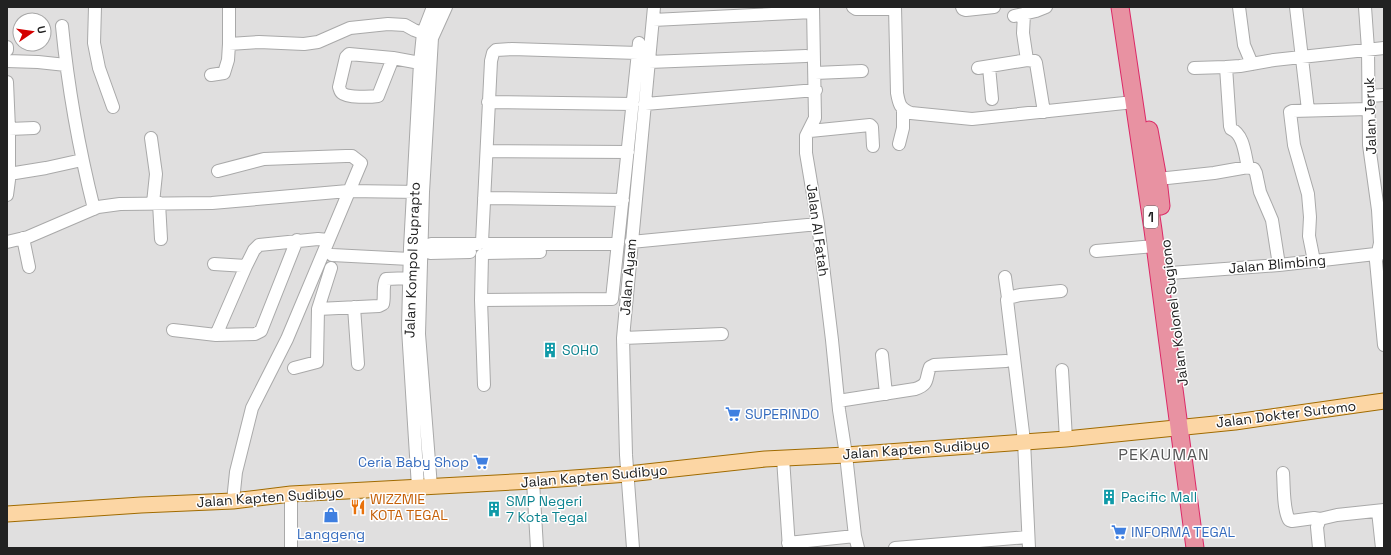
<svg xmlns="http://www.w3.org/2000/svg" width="1391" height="555" font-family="'Space Grotesk',sans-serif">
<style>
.residential{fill:#e0dfdf;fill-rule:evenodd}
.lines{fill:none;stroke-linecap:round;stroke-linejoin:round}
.minor-casing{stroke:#a9a9a9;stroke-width:14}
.major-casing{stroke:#a06b00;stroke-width:17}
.highway-casing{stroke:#dc2a67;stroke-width:19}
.minor{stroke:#fff;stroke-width:12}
.major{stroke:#fcd6a4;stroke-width:15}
.highway{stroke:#e892a2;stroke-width:17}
.labels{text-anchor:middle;stroke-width:3;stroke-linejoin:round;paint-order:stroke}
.shield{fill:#fff;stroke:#646464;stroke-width:1}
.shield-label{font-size:13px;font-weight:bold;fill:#222}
.street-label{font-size:14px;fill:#222;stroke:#fff}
.culture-label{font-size:14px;fill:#0d838f;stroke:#fff;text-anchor:start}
.shop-label{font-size:14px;fill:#366cbe;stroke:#fff;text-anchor:start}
.food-label{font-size:14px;fill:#c56008;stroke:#fff;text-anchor:start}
.quarter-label{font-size:16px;letter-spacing:1px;fill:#555;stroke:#fff}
</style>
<rect width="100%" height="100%" fill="#f2efe9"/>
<path class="residential" d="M7 7H1384V548H7ZM20 20H44V44H20Z"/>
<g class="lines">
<defs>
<path id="minor" d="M95 7 94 43 99 68 113 107
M229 7V44L259 42 304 44 318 42 350 28 388 24 405 25 414 30 430 36
M813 7 815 118 806 136V153L818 224 832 340 839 410 846 455 855 536 858 548
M853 7 856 9H895
M895 7 897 93C899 104 900 109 911 113L972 119 1134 102
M962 7 963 9 966 10 994 7
M1239 7 1244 45 1252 64
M1296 7 1308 110
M1365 7 1368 49 1369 145 1378 210 1380 243 1376 261 1384 345
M1014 16 1036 11 1046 7
M653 20 813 12
M62 26C68 88 79 149 94 209
M7 47V50
M393 58 378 96C371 97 347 98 342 93 340 92 340 89 339 87L346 57 349 54 393 58 420 63
M1027 60 1035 61 1036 63 1044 112
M7 61 38 62 66 65
M649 62 806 56
M989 67 992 99
M978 68 1027 60 1023 33 1024 14
M1194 68 1226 67
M815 73 862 71
M211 75 224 73 228 60 229 44
M7 82 9 129V180L7 195
M1369 96 1384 95
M488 102 633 104
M645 104 816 90
M9 129 34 128
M810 131 870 125 872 127 873 146
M151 138 156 174 153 203
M899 144 903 128V110
M487 151 628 152
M1248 167C1245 156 1244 134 1231 129L1230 126 1226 67 1240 66 1274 60 1384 48
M218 171 264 159 346 156H352L361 163 287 339 252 408 236 472 233 501
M9 174 46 168 82 160
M1158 179 1214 173 1248 167 1254 169 1256 173 1260 192 1272 220 1279 265
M484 198 623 200
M159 203 161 239
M23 238 29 267
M7 242 28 237 98 207 120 204 212 203 348 191 420 192
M482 242 491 61 493 53 496 50 512 49 638 53
M631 242 818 224
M487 244H618
M415 248H427L431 244H478
M427 248 430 253 470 252
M1096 251 1155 246
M486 253 540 252
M332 255 410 259
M482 255 481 300 484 385
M1314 261 1309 236 1310 217 1308 194 1294 145 1290 112 1292 111 1369 109
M214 264 246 266
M1170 273 1279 265 1384 253
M1005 277 1008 298
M481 300 612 299 639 43
M354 307 358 364
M318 309 331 268
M173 330 216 335 246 266 254 250 259 245 318 239 328 240
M216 335 255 334 261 331 297 240
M623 338 722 334
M882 355 886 394
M294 368 317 362 318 309 379 306 383 304C385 296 382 286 386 279L410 278
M1062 370 1066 439
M838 401 915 389C930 384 925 379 930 367L934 365 1006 361
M783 458 789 548
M1283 473C1284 486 1283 509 1289 520L1292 521 1314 518 1320 519
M533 481 537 548
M418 487 408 329 410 248 420 63 423 33 433 7
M431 487 419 334 423 192 432 38 446 7
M291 494V548
M1378 511 1382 548
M788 543 855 536
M633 548 626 455 623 338 654 7
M895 548 1028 537
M1029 548 1024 441 1007 300 1008 298 1020 295 1061 291
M1319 548 1317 527 1320 519 1337 515 1384 510"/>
<path id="major" d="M7 514 141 505 233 501 291 494 533 481 628 474 765 459 846 455 1066 439 1235 422 1384 401"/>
<path id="highway" d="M1120 7 1153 230 1195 548
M1149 130 1158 179 1161 206"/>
</defs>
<use href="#minor" class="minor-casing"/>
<use href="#major" class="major-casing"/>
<use href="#highway" class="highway-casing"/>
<use href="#minor" class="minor"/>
<use href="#major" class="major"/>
<use href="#highway" class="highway"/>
</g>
<defs>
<symbol id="building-bare" viewBox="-9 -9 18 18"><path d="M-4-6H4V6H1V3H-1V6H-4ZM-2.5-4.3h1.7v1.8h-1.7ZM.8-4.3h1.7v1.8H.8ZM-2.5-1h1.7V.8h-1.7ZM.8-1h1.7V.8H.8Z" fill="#0f9aa8" stroke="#fff" stroke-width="2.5" paint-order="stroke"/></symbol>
<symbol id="supermarket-bare" viewBox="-9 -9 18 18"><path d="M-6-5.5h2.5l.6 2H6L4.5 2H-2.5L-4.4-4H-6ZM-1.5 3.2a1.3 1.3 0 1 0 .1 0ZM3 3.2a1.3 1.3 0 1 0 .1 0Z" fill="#3f7fe0" stroke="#fff" stroke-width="2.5" paint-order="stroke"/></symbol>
<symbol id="restaurant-bare" viewBox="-9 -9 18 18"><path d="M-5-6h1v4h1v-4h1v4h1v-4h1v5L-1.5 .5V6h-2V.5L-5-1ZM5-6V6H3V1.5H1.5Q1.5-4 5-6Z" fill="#e8710a" stroke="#fff" stroke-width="2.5" paint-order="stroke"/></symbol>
<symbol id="shop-bare" viewBox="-9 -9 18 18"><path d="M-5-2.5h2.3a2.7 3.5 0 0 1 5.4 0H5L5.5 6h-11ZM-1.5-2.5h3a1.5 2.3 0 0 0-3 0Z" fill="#3f7fe0" stroke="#fff" stroke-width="2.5" paint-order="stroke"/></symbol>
</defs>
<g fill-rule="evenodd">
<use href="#building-bare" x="539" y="339" width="22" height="22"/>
<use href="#supermarket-bare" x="722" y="403" width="22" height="22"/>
<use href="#supermarket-bare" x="470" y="451" width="22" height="22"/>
<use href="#building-bare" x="1098" y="486" width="22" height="22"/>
<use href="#restaurant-bare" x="347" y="496" width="22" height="22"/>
<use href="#building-bare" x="483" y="498" width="22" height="22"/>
<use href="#shop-bare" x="320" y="504" width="22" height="22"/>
<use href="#supermarket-bare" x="1108" y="521" width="22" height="22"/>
</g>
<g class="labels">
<rect class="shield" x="1144" y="206" width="14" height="22" rx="3"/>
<g class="shield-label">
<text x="1151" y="222">1</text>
</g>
<g class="street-label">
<text transform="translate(1370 116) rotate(-92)" y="5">Jalan Jeruk</text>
<text transform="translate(818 230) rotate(82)" y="5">Jalan Al Fatah</text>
<text transform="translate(412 260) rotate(-88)" y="5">Jalan Kompol Suprapto</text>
<text transform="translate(1277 264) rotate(-5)" y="5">Jalan Blimbing</text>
<text transform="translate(628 277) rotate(-85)" y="5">Jalan Ayam</text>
<text transform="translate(1174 313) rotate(-97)" y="5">Jalan Kolonel Sugiono</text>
<text transform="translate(1286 414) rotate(-7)" y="5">Jalan Dokter Sutomo</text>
<text transform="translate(916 449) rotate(-4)" y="5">Jalan Kapten Sudibyo</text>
<text transform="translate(594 476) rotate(-5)" y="5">Jalan Kapten Sudibyo</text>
<text transform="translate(270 497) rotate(-4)" y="5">Jalan Kapten Sudibyo</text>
</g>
<g class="culture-label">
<text x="562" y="355">SOHO</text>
<text x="1121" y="502">Pacific Mall</text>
<text x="506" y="506">SMP Negeri<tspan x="506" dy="16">7 Kota Tegal</tspan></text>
</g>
<g class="shop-label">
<text x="745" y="419">SUPERINDO</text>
<text x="469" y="467" text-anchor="end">Ceria Baby Shop</text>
<text x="1131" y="537">INFORMA TEGAL</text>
<text x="331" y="539" text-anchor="middle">Langgeng</text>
</g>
<g class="food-label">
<text x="370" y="504">WIZZMIE<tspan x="370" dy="16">KOTA TEGAL</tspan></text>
</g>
<g class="quarter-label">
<text x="1164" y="460">PEKAUMAN</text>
</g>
</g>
<rect width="1391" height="555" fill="none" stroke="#222222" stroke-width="16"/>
<g transform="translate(32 32) rotate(77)"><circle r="19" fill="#ffffff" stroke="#a7a7a7"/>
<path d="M0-3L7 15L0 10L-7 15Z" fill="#d40000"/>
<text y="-6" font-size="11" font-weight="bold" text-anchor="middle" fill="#222222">U</text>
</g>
</svg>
